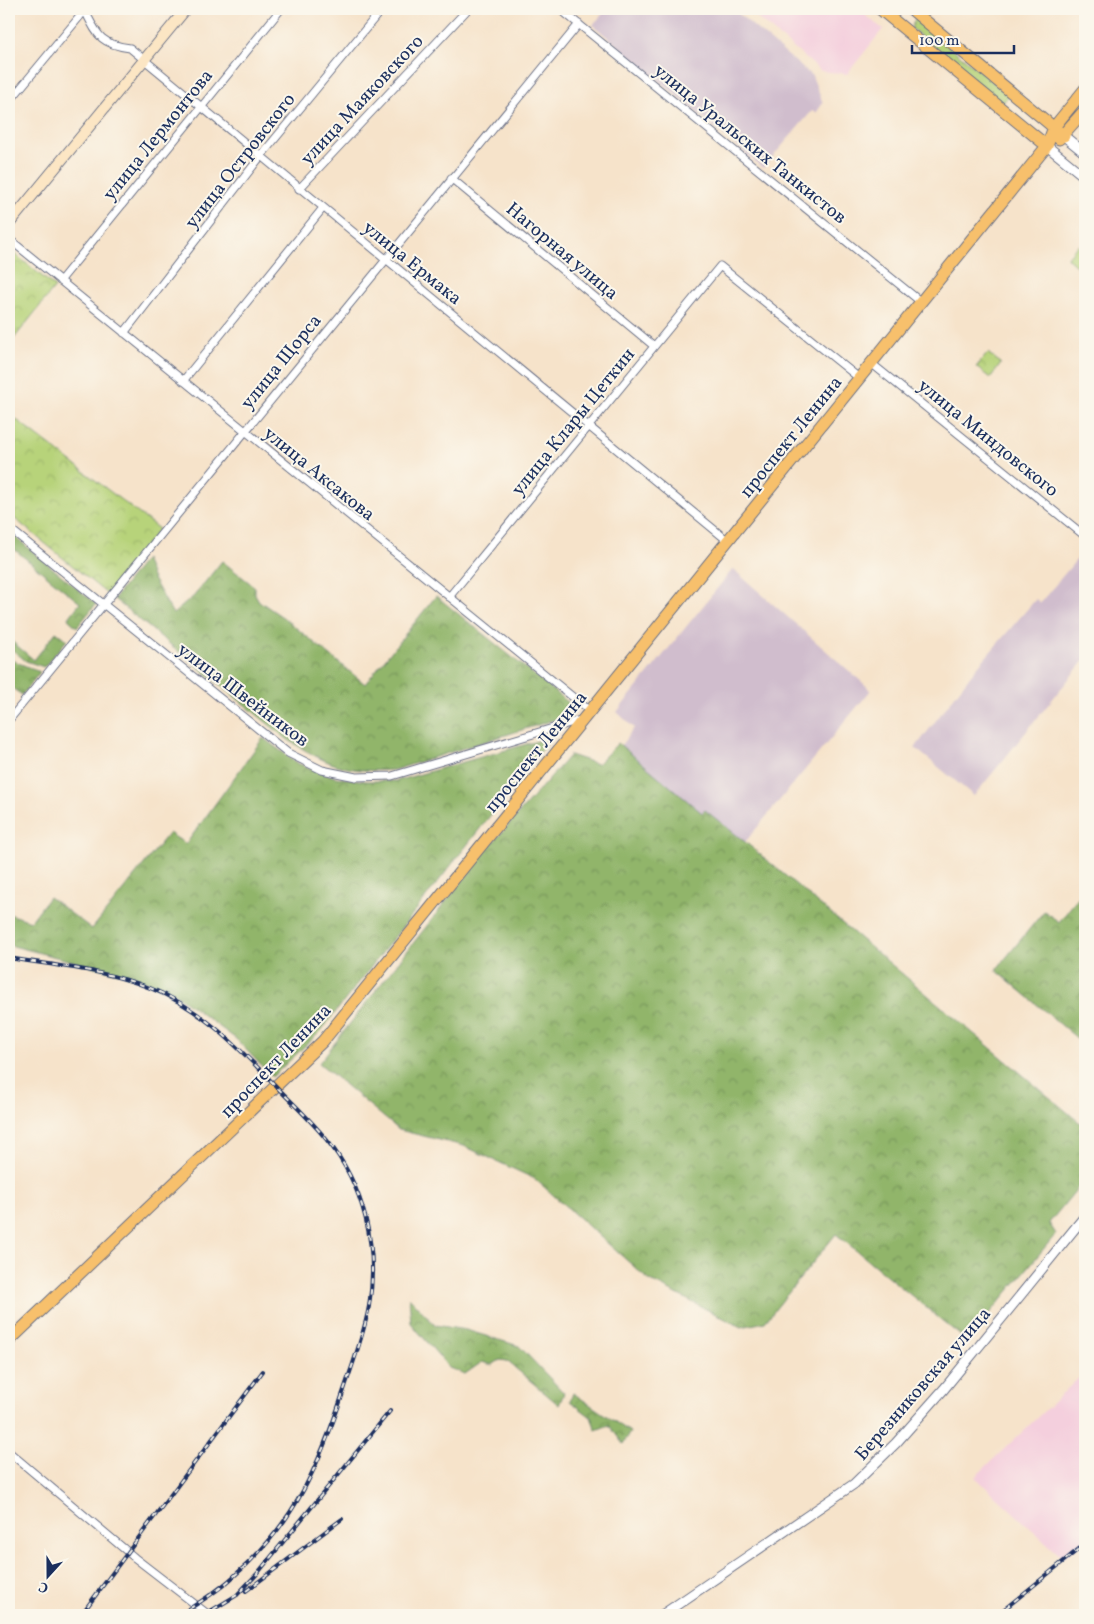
<svg xmlns="http://www.w3.org/2000/svg" width="1094" height="1624" font-family="Vollkorn,serif">
<style>
.built{fill:#f4cfdd}
.industrial{fill:#d0bdcd}
.grass{fill:url(#grass-tufts);stroke:#69816c}
.forest{fill:url(#forest-crowns);stroke:#567264}
.park{fill:url(#park-crowns);stroke:#69816c}
.pitch{fill:#b7d37a;stroke:#69816c}
.lines{fill:none;stroke-linecap:round;stroke-linejoin:round}
.minor-casing{stroke:#686e84;stroke-width:9}
.tertiary-casing{stroke:#686e84;stroke-width:11}
.secondary-casing{stroke:#686e84;stroke-width:12}
.primary-casing{stroke:#686e84;stroke-width:13}
.minor{stroke:#fff;stroke-width:7}
.tertiary{stroke:#fff;stroke-width:9}
.secondary{stroke:#fce6c4;stroke-width:10}
.primary{stroke:#f7c06c;stroke-width:11}
.rail-casing{stroke:#1b2f5e;stroke-width:4}
.rail{stroke:#fbf7ec;stroke-width:2;stroke-dasharray:5.5;stroke-linecap:butt}
.labels{text-anchor:middle;stroke-width:4;stroke-linejoin:round;paint-order:stroke}
.street-label{font-size:19px;fill:#1b2f5e;stroke:#fbf7ec}
</style>
<defs>
<pattern id="grass-tufts" width="24" height="20" patternUnits="userSpaceOnUse" patternTransform="scale(1.25)"><rect width="24" height="20" fill="#b7d37a"/><path d="M3 7l-1-3M5 7V3M7 7l1-3M15 17l-1-3M17 17v-4M19 17l1-3" fill="none" stroke="#9db56c"/></pattern>
<pattern id="forest-crowns" width="20" height="18" patternUnits="userSpaceOnUse" patternTransform="scale(1.25)"><rect width="20" height="18" fill="#91b56a"/><path d="M2 6a3 3 0 1 1 6 0M12 15a3 3 0 1 1 6 0" fill="none" stroke="#76945a"/></pattern>
<pattern id="park-crowns" width="20" height="18" patternUnits="userSpaceOnUse" patternTransform="scale(1.25)"><rect width="20" height="18" fill="#b7d37a"/><path d="M2 6a3 3 0 1 1 6 0M12 15a3 3 0 1 1 6 0" fill="none" stroke="#9db56c"/></pattern>
</defs>
<rect width="100%" height="100%" fill="#fbf7ec"/>
<filter id="ink" filterUnits="userSpaceOnUse"><feTurbulence type="fractalNoise" baseFrequency=".02" numOctaves="2"/><feDisplacementMap in="SourceGraphic" scale="10" xChannelSelector="R" yChannelSelector="G"/><feConvolveMatrix kernelMatrix="1 2 1 2 8 2 1 2 1" color-interpolation-filters="sRGB"/></filter>
<filter id="wash" filterUnits="userSpaceOnUse"><feTurbulence type="fractalNoise" baseFrequency=".0096" numOctaves="4" result="noise"/><feDisplacementMap in="SourceGraphic" scale="20" xChannelSelector="R" yChannelSelector="G"/><feGaussianBlur stdDeviation="1.12" result="paint"/><feColorMatrix in="noise" values="0 0 0 0 0 0 0 0 0 0 0 0 0 0 0 0 0 1.4 0 .05"/><feComposite in="paint" operator="in"/></filter>
<g filter="url(#wash)">
<rect width="100%" height="100%" fill="#f6e3ca"/>
<path class="built" d="M746 9H857L883 29 847 74 821 71Z
M1085 1372V1540L1063 1558 975 1477Z"/>
<path class="industrial" d="M607 9H733L812 76 823 103 816 113 812 111 763 168 593 25Z
M1083 552 1085 554V659L974 796 915 748 973 672 1036 599 1040 603Z
M733 569 871 690 741 847 619 748 634 728 617 712Z"/>
<path class="grass" d="M915 19 1009 95 1002 104 911 28Z"/>
<path class="forest" d="M9 532 96 604 77 627 68 619 80 603 9 545Z
M145 559 152 577 173 614 194 596 222 561 255 587V594L259 601 284 618 365 684 436 596 569 703 563 717 394 770C346 773 327 765 287 739L114 599Z
M56 632 67 640 44 667 26 661 9 647V639L34 660Z
M9 659 40 672 22 695 9 686Z
M552 737 320 1032 272 1077 236 1039 175 994 138 978 9 945V914L31 921 49 897 92 929 169 833 186 844 263 738 299 764 335 777 366 781H396Z
M618 743 702 813 705 810 744 841 1085 1127V1179L1049 1223 1056 1234 967 1341 836 1234 765 1322 741 1327 649 1280 535 1179 464 1146 399 1130 319 1063 488 848 570 755 597 764Z
M1085 889V1045L996 970 1044 911 1059 922Z
M409 1297 435 1325 466 1330 519 1346 564 1393 559 1405 507 1361 500 1360 492 1365 482 1362 465 1374 449 1368 411 1323Z
M573 1393 630 1432 623 1444 609 1425 596 1430 591 1417 570 1401Z"/>
<path class="park" d="M9 249 55 287 9 345Z
M988 353 1001 364 990 378 976 367Z
M9 414 159 529 107 594 9 514Z"/>
<path class="pitch" d="M1078 245 1085 251V274L1067 258Z"/>
</g>
<g filter="url(#ink)">
<g class="lines">
<defs>
<path id="minor" d="M84 9C97 34 99 44 130 48L728 541
M560 9 921 302
M9 102 86 9
M451 178 654 346
M299 189 468 9
M9 239 590 711
M60 281 281 9
M124 333 260 157 382 9
M871 363 1085 536
M183 381 323 208
M9 528 288 753 322 770 356 777 392 776 580 720
M449 597 720 266 859 378
M9 720 579 24
M9 1452 135 1558 209 1615"/>
<path id="tertiary" d="M1064 136 1085 153
M1047 146 1085 177
M662 1615 854 1484 896 1443 944 1389 1085 1216"/>
<path id="secondary" d="M9 224 186 9"/>
<path id="primary" d="M880 9 1047 146
M911 9 1064 136
M1059 139 1085 110
M9 1341 323 1041 1047 146 1054 127 1085 89"/>
</defs>
<use href="#minor" class="minor-casing"/>
<use href="#tertiary" class="tertiary-casing"/>
<use href="#secondary" class="secondary-casing"/>
<use href="#primary" class="primary-casing"/>
<use href="#minor" class="minor"/>
<use href="#tertiary" class="tertiary"/>
<use href="#secondary" class="secondary"/>
<use href="#primary" class="primary"/>
<defs>
<path id="rail" d="M9 958C56 966 106 970 150 988 199 1007 236 1045 272 1082 290 1101 310 1119 326 1139 364 1185 379 1248 369 1306 364 1334 354 1360 345 1387 320 1463 296 1523 233 1577 217 1592 198 1603 180 1615
M246 1591 342 1519
M81 1615 263 1371
M204 1615 237 1595 257 1574 390 1411
M997 1615 1085 1544"/>
</defs>
<use href="#rail" class="rail-casing"/>
<use href="#rail" class="rail"/>
</g>
</g>
<g class="labels">
<g class="street-label">
<text transform="translate(361 99) rotate(-47)" y="7">улица Маяковского</text>
<text transform="translate(157 134) rotate(-51)" y="7">улица Лермонтова</text>
<text transform="translate(751 143) rotate(39)" y="7">улица Уральских Танкистов</text>
<text transform="translate(239 160) rotate(-52)" y="7">улица Островского</text>
<text transform="translate(563 250) rotate(40)" y="7">Нагорная улица</text>
<text transform="translate(413 262) rotate(39)" y="7">улица Ермака</text>
<text transform="translate(280 361) rotate(-51)" y="7">улица Щорса</text>
<text transform="translate(572 421) rotate(-51)" y="7">улица Клары Цеткин</text>
<text transform="translate(790 436) rotate(-51)" y="7">проспект Ленина</text>
<text transform="translate(989 437) rotate(39)" y="7">улица Миндовского</text>
<text transform="translate(320 473) rotate(39)" y="7">улица Аксакова</text>
<text transform="translate(244 694) rotate(37)" y="7">улица Швейников</text>
<text transform="translate(535 751) rotate(-51)" y="7">проспект Ленина</text>
<text transform="translate(275 1060) rotate(-46)" y="7">проспект Ленина</text>
<text transform="translate(922 1383) rotate(-49)" y="7">Березниковская улица</text>
</g>
</g>
<rect width="1094" height="1624" fill="none" stroke="#fbf7ec" stroke-width="30"/>
<g transform="translate(48 1576) rotate(201)" stroke="#fbf7ec" stroke-width="4" paint-order="stroke">
<path d="M0-4L9 19L0 12L-9 19Z" fill="#1b2f5e"/>
<text y="-8" font-size="14" font-weight="bold" text-anchor="middle" fill="#1b2f5e">С</text>
</g>
<path d="M912 45v8h102v-8" fill="none" stroke="#1b2f5e" stroke-width="2.5"/>
<text x="919" y="45" font-size="15" fill="#1b2f5e" stroke="#fbf7ec" stroke-width="4" paint-order="stroke">100 m</text>
</svg>
